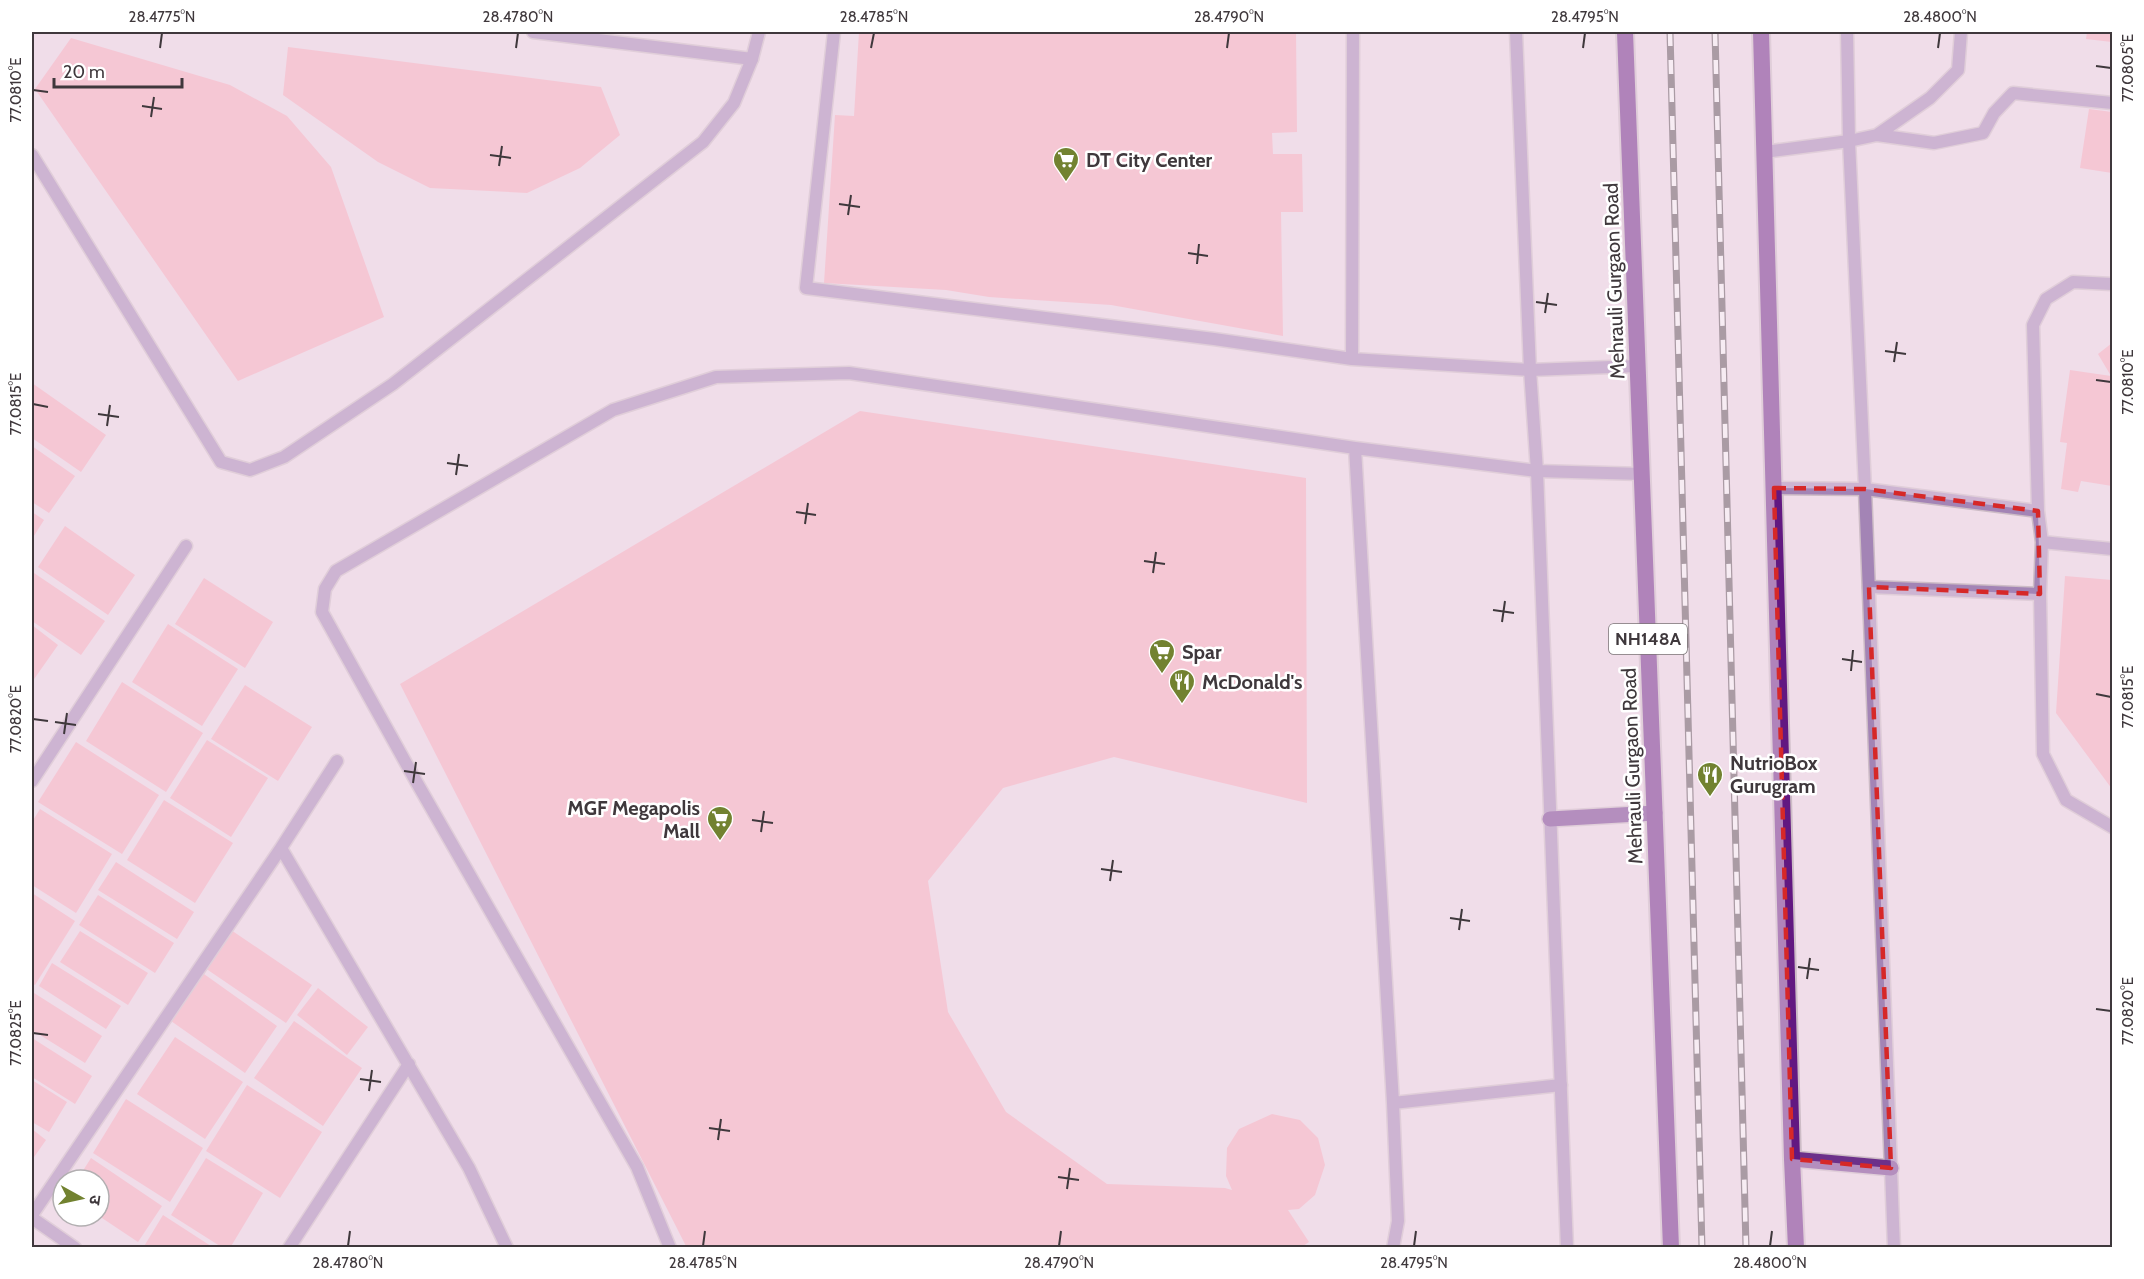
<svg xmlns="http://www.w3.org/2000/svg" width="2144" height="1279" font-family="Cabin,'Noto Sans Devanagari',sans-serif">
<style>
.building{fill:#fbadbb}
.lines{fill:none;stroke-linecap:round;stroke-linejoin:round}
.service-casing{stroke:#cdbcc6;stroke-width:15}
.minor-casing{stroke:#cdbcc6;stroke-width:15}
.tertiary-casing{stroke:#cdbcc6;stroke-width:15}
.primary-casing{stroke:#cdbcc6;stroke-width:18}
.trunk-casing{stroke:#cdbcc6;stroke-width:20}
.service{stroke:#a384b5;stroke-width:12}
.minor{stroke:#a384b5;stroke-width:12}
.tertiary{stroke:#a384b5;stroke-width:12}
.primary{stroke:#6c308a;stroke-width:15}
.trunk{stroke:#621881;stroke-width:16}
.rail-casing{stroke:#554c51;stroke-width:7}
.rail{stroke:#fff;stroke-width:4.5;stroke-dasharray:14;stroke-linecap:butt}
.marked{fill:none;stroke:#d62828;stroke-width:4.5;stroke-dasharray:12 8;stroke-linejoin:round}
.ticks{fill:none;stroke:#3f383c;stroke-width:2}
.labels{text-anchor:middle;stroke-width:5;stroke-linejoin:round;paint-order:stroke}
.shield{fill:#fff;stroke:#797476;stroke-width:1.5}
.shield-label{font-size:18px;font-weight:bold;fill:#3f383c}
.poi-label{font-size:20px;font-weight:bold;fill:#3f383c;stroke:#fff;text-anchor:start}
.street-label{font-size:20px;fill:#3f383c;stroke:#fff}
.neatline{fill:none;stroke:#3f383c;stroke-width:2}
.ticks-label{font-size:15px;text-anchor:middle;fill:#3f383c}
</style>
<rect width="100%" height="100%" fill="#f0dde9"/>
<path class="building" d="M859 32H1296L1297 132 1272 133 1273 154H1302L1303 212H1281L1283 336 1111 305 989 297 946 290 824 283 835 115 854 116Z
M2087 32H2112V42L2086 39Z
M71 38 230 85 287 116 331 167 384 317 238 381 35 89Z
M288 47 601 87 620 135 580 168 527 193 430 188 378 162 283 95Z
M2089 109 2112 112V173L2080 168Z
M2112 343V486L2081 481 2078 492 2061 489 2067 443 2060 442 2070 370 2111 376 2098 354Z
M32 383 106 435 81 472 32 438Z
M860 411 1306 478 1307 803 1114 757 1003 788 928 881 948 1012 1006 1112 1107 1184 1225 1188 1232 1190 1226 1176 1227 1148 1239 1129 1272 1114 1300 1120 1318 1138 1325 1165 1315 1195 1299 1209 1288 1210 1309 1242 1300 1248H687L400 684Z
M32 446 75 476 49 513 32 502Z
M32 512 44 520 32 539Z
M65 526 135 575 108 615 38 567Z
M34 573 105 621 81 655 32 621V577Z
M2065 576 2112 580V789L2056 713Z
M204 578 273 622 245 668 175 624Z
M168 624 238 669 202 726 132 682Z
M32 625 58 645 32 682Z
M122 682 203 733 166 792 86 741Z
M245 685 312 727 278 781 211 739Z
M207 740 268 778 231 837 170 798Z
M76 742 159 795 122 854 38 802Z
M164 800 233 843 195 903 127 860Z
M40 809 112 854 76 913 32 885V822Z
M116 862 194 912 177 939 98 890Z
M32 893 75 921 35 985 32 983Z
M98 895 174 943 155 973 79 925Z
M231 930 312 985 286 1023 205 968Z
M80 931 148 973 128 1005 60 962Z
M52 963 121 1006 106 1029 39 986Z
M204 974 277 1026 245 1073 171 1021Z
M318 988 368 1027 347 1055 297 1015Z
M34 993 102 1036 85 1063 32 1030V997Z
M294 1021 362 1068 323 1126 254 1078Z
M175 1037 243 1082 205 1139 137 1094Z
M32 1038 92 1076 75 1104 32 1077Z
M32 1080 67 1102 49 1132 32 1122Z
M247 1085 322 1132 280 1198 206 1151Z
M126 1099 203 1148 170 1202 93 1153Z
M32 1129 46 1140 32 1160Z
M91 1158 162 1206 138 1242 99 1216V1180H77Z
M206 1158 263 1193 230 1248H223L171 1215Z
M163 1215 214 1248H143Z"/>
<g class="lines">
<defs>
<path id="service" d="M834 32 806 288 1214 339 1352 359 1530 370 1638 366
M1877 135 1930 98 1958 70 1961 32
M1764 152 1849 141 1877 135 1934 143 1983 133 1994 113 2013 93 2112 103
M32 155 221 462 250 470 284 457 393 384 703 142 734 103 752 59
M1352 359 1353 32
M1355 448 1393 1103 1398 1221 1393 1248
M1393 1103 1561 1085
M670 1248 637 1167 417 783 322 612 325 589 336 571 613 410 716 377 849 373 1355 448 1537 471 1642 474"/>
<path id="minor" d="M533 32 752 59 759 32
M2112 284 2073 282 2046 299 2033 325 2038 511 2042 542 2040 594 2043 754 2066 800 2112 827
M1774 488 1865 489 2038 511
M2042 542 2112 549
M1869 587 2040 594
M32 781 186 546
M281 848 337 761
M32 1215 281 848 469 1168 507 1248
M32 1218 75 1248
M289 1248 409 1064"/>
<path id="tertiary" d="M1516 32 1530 370 1537 471 1567 1248
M1847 32 1849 141 1865 489 1894 1248"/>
<path id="primary" d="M1550 819 1655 813
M1792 1159 1891 1168"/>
<path id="trunk" d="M1625 32 1671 1248
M1761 32 1792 1159 1796 1248"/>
</defs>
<use href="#service" class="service-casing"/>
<use href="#minor" class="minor-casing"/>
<use href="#tertiary" class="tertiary-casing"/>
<use href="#primary" class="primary-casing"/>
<use href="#trunk" class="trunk-casing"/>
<use href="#service" class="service"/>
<use href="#minor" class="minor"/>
<use href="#tertiary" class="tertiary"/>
<use href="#primary" class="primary"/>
<use href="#trunk" class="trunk"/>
<defs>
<path id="rail" d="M1670 32 1702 1248
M1715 32 1746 1248"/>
</defs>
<use href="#rail" class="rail-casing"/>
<use href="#rail" class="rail"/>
</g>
<path d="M0 0H2144V1279H0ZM1774 488 1865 489 2038 511 2040 594 1869 587 1891 1168 1792 1159Z" fill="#f0dde9" fill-opacity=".55" fill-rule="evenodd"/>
<path class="marked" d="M1774 488 1865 489 2038 511 2040 594 1869 587 1891 1168 1792 1159Z"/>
<path class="ticks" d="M160 48 162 33M516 48 518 33M871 48 874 33M1227 48 1229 33M1583 48 1585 33M1938 48 1940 33M2096 66 2111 68M33 90 48 92M142 106 162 109M151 117 154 97M490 155 511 158M499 166 502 146M839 204 860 207M848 215 851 195M1188 253 1208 256M1197 264 1199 244M1536 302 1557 305M1545 313 1548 293M1885 351 1906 354M1894 362 1897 342M2096 380 2111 382M33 404 48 407M98 414 119 417M107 426 110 405M447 463 468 466M456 475 459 454M796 512 816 515M805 524 808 503M1144 561 1165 564M1153 573 1156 552M1493 610 1514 613M1502 622 1505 601M1842 659 1862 662M1851 671 1853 650M2096 694 2111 697M33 719 48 721M55 722 76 725M64 734 67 713M404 771 425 774M413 783 416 762M752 820 773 823M761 832 764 811M1101 869 1122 872M1110 881 1113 860M1450 918 1470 921M1459 930 1462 909M1798 967 1819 970M1807 979 1810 958M2096 1009 2111 1011M33 1033 48 1035M360 1079 381 1082M369 1091 372 1070M709 1128 730 1131M718 1140 721 1119M1058 1177 1079 1180M1067 1189 1070 1168M348 1246 350 1231M703 1246 705 1231M1059 1246 1061 1231M1414 1246 1416 1231M1770 1246 1772 1231"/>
<defs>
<symbol id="supermarket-pin" viewBox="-11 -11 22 30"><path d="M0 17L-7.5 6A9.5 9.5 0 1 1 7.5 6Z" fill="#728230" stroke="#fff"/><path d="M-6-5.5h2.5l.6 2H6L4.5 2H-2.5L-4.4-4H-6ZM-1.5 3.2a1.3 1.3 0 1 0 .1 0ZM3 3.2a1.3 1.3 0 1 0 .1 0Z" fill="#fff"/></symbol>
<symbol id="restaurant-pin" viewBox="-11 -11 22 30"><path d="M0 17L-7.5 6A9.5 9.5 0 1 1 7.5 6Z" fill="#728230" stroke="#fff"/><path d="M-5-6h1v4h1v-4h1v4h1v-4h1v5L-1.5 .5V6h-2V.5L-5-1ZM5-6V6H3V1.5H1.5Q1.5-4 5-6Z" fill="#fff"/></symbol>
</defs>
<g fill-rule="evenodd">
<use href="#supermarket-pin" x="1051" y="145" width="30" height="40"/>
<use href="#supermarket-pin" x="1147" y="637" width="30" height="40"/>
<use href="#restaurant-pin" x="1167" y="667" width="30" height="40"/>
<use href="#restaurant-pin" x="1695" y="760" width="30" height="40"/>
<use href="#supermarket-pin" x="705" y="804" width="30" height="40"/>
</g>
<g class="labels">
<rect class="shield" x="1609" y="624" width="78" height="30" rx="4.5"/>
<g class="shield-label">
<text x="1648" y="645">NH148A</text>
</g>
<g class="poi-label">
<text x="1086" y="167">DT City Center</text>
<text x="1182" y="659">Spar</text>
<text x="1202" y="689">McDonald's</text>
<text x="1730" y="770">NutrioBox<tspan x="1730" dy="23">Gurugram</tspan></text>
<text x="700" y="815" text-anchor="end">MGF Megapolis<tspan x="700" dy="23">Mall</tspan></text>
</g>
<g class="street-label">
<text transform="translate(1614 281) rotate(-92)" y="7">Mehrauli Gurgaon Road</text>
<text transform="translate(1632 766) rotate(-92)" y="7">Mehrauli Gurgaon Road</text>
</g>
</g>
<rect width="2144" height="1279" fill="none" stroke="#ffffff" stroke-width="66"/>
<g transform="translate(81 1198) rotate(98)"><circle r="28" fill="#ffffff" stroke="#b2afb1" stroke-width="1.5"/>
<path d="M0-4.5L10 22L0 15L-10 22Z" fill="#728230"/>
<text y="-9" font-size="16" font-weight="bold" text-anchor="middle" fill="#3f383c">उ</text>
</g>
<path d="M54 78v9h128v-9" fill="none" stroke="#3f383c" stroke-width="3"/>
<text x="63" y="78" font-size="18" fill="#3f383c" stroke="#ffffff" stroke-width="4.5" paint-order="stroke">20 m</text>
<rect x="33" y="33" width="2078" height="1213" class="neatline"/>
<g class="ticks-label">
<text x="162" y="22">28.4775°N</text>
<text x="518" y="22">28.4780°N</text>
<text x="874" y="22">28.4785°N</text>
<text x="1229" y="22">28.4790°N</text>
<text x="1585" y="22">28.4795°N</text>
<text x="1940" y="22">28.4800°N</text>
<text transform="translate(2128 68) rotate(-90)" y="5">77.0805°E</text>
<text transform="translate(16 90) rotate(-90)" y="5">77.0810°E</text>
<text transform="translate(2128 382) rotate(-90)" y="5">77.0810°E</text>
<text transform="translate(16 404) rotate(-90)" y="5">77.0815°E</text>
<text transform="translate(2128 697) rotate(-90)" y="5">77.0815°E</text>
<text transform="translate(16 719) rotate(-90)" y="5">77.0820°E</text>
<text transform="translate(2128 1011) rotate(-90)" y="5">77.0820°E</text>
<text transform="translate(16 1033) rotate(-90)" y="5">77.0825°E</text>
<text x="348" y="1268">28.4780°N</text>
<text x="703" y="1268">28.4785°N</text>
<text x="1059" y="1268">28.4790°N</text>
<text x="1414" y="1268">28.4795°N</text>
<text x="1770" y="1268">28.4800°N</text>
</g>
</svg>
